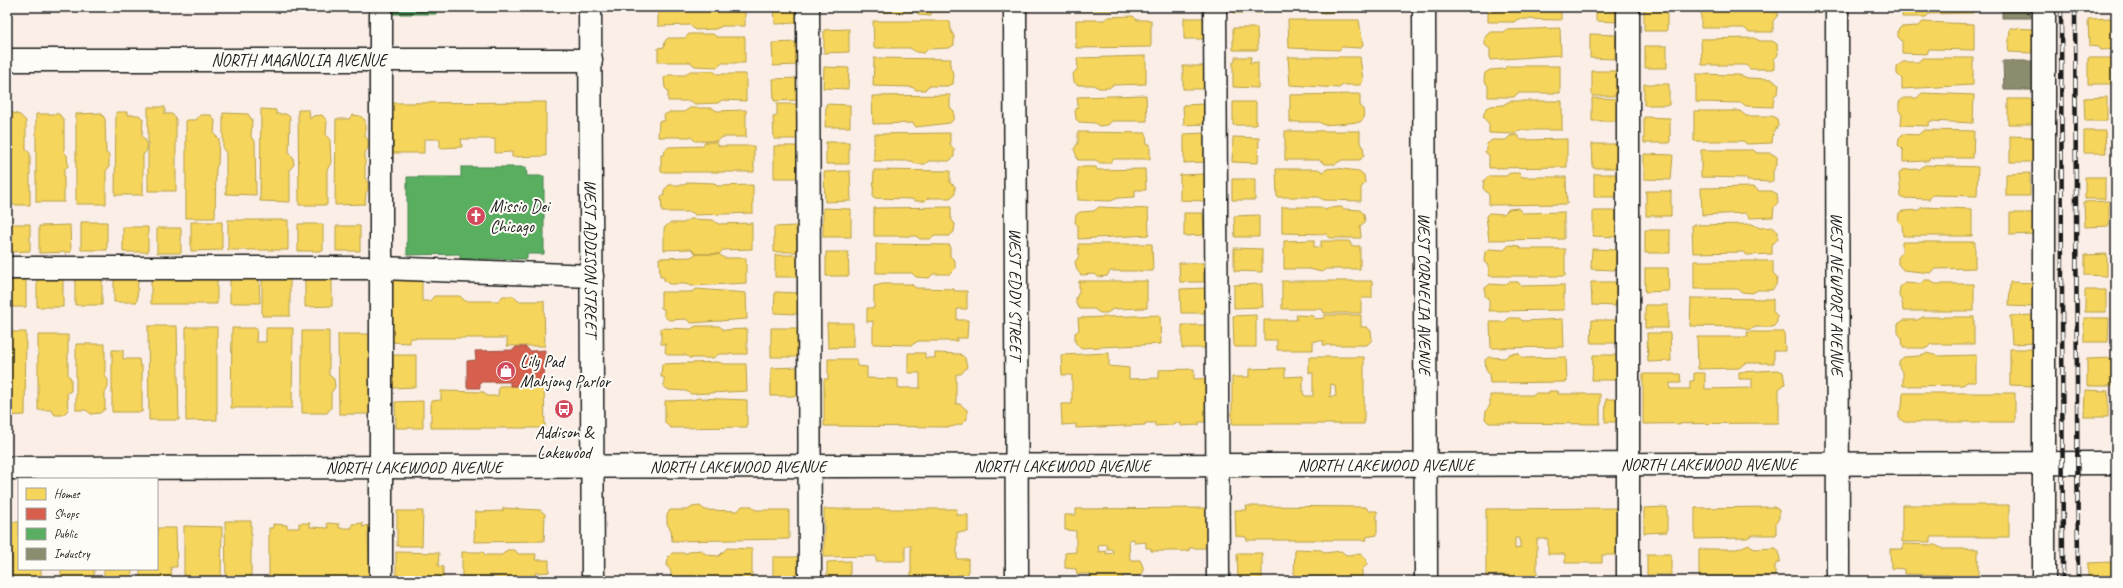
<svg xmlns="http://www.w3.org/2000/svg" width="2123" height="588" font-family="Caveat,sans-serif">
<style>
.homes{fill:#f6d55c;stroke:#b59e49;fill-rule:evenodd}
.shops{fill:#d6604d;stroke:#9e4c3e}
.public{fill:#5aae61;stroke:#47824c}
.industry{fill:#8c8c6e;stroke:#6a6a55}
.lines{fill:none;stroke-linecap:round;stroke-linejoin:round}
.minor-casing{stroke:#1c1c1c;stroke-width:25}
.minor{stroke:#fdfcf7;stroke-width:22}
.rail-casing{stroke:#1c1c1c;stroke-width:4.5}
.rail{stroke:#fdfcf7;stroke-width:3;stroke-dasharray:9;stroke-linecap:butt}
.labels{text-anchor:middle;stroke-width:4;stroke-linejoin:round;paint-order:stroke}
.street-label{font-size:17px;fill:#1c1c1c;stroke:#fdfcf7}
.poi-label{font-size:17px;fill:#1c1c1c;stroke:#fdfcf7;text-anchor:start}
</style>
<rect width="100%" height="100%" fill="#faeee7"/>
<filter id="ink" filterUnits="userSpaceOnUse"><feTurbulence type="fractalNoise" baseFrequency=".025" numOctaves="2"/><feDisplacementMap in="SourceGraphic" scale="8" xChannelSelector="R" yChannelSelector="G"/><feConvolveMatrix kernelMatrix="1 2 1 2 8 2 1 2 1" color-interpolation-filters="sRGB"/></filter>
<g filter="url(#ink)">
<path class="homes" d="M664 7H745V26H722L716 29 695 30 690 25 658 26V11L664 12Z
M774 7H797V23L775 24Z
M871 7H953L949 12H932L930 16 919 15 917 12H871Z
M1076 7H1150V10L1078 11Z
M1234 7H1261V13H1234Z
M1283 7H1360V10L1323 13 1318 10 1283 11Z
M1485 7H1561V20L1518 19 1514 22H1488V11Z
M1596 7H1618V22L1596 21Z
M1644 7H1667V31H1644Z
M1701 7H1777L1778 15 1773 21V32H1749L1744 28H1701Z
M1902 7H1973V13L1929 14 1926 17H1902Z
M1133 16 1137 20H1151V47L1076 48V20H1104L1108 17Z
M1184 18H1206V39H1184Z
M2111 18 2116 23V49L2101 50 2099 47 2089 46 2088 19Z
M1288 20H1359L1363 45 1360 48 1342 47 1339 50 1289 48Z
M873 21H950L951 31 954 36V45L949 48 928 49 924 53 916 52 910 48H874Z
M1923 22 1974 24V50L1929 49 1927 54 1902 53V41L1898 37V30L1901 27 1918 26Z
M1233 28H1257L1258 50H1233Z
M1560 28 1561 55 1490 60V49L1485 45V37L1490 32H1504L1506 30Z
M2010 28 2033 29 2032 53 2008 52Z
M849 29V52L824 53V30Z
M689 34H713L717 37H745V63H722L718 67 695 66 690 62H658V48L664 47 665 41 668 38H685Z
M1590 34 1616 35 1615 59 1590 58Z
M1754 38 1760 41H1772L1777 44 1778 55 1774 59V69H1750L1746 65H1702L1701 39Z
M798 42V65L773 66 772 43Z
M1645 46H1667V68H1645Z
M1146 56V84L1113 85 1109 88H1099L1093 85H1078L1074 82 1073 74 1078 68 1077 58Z
M1235 57H1251L1250 63 1258 62V88L1233 87V62H1235Z
M1288 57H1360L1363 81 1360 85H1343L1339 88 1290 85Z
M874 58 951 59 950 68 954 73 953 84 947 86H928L925 90H916L912 87 873 86Z
M1922 58H1973V85L1902 89V79L1897 74V66L1903 62H1918Z
M2088 58H2116V84H2088Z
M1183 66H1206V89H1183Z
M1507 66H1560V93H1518L1514 97H1488V86L1484 80 1485 73 1490 70 1504 69Z
M824 67 849 68 848 89 823 88Z
M690 71H713L717 74H746V101L722 100 718 103 695 104 691 101H668V91L665 88 664 78 669 75H685Z
M1592 71H1617L1616 96H1592Z
M1696 74 1739 75 1748 78 1771 79 1779 84 1778 93 1774 96 1773 107 1746 106 1742 103 1696 102Z
M798 78 799 100 774 101 773 79Z
M1644 84H1669V105H1644Z
M1922 93 1974 95 1973 123 1930 121 1928 126 1901 125 1902 115 1899 110V102L1904 98H1917Z
M1360 94V105L1363 109 1364 118 1360 122 1324 125 1319 122H1290V95Z
M950 95V107L954 111V119L950 123 916 127 913 123 873 124 872 96Z
M1146 95 1147 121H1112L1108 125 1099 126 1095 123 1079 122 1076 119 1075 111 1078 106 1077 97Z
M2107 97V121H2085L2084 98Z
M1592 98 1617 99V121H1592Z
M2008 99H2032V124H2008Z
M1510 101H1562V130H1519L1515 134 1489 133V124L1483 117 1486 108 1490 106 1503 105Z
M546 102V156L512 157V152L495 153V139H461L462 147 440 148V139H424V153H393L392 103Z
M1233 102H1256V125H1233Z
M777 104H797V139H774L773 117 777 116Z
M826 104 850 105V127H825Z
M1205 104 1206 124 1184 125 1183 105Z
M148 107H165V114H172L176 119V191H148Z
M690 108H712L717 111 746 110V137H723L717 141H695L691 137H658L659 121H665L664 115 670 112H684Z
M261 109 276 110V114H286L290 117 289 153 293 157 294 165 290 169V202L260 201Z
M298 110H309L310 119 313 116 322 115 327 121 326 135 330 140 331 163 327 170V205H299Z
M7 111 20 115 26 121V150L30 153V205H7Z
M1694 111H1740L1746 116H1772L1777 119 1778 126 1773 133 1772 143 1747 144 1743 141H1694Z
M116 112H127V115H139L143 119 142 136 146 141 147 150 143 155V195H115Z
M101 113 105 119 106 153 109 155V167L106 171V204H76V114Z
M223 113 248 114 252 120 251 137 255 141 256 195 226 194V153L223 149Z
M36 114H59L64 120V152L67 155 68 166 64 170V202H36Z
M200 115H211L215 121 214 134 219 139 218 164 216 168 215 218H186V120H196Z
M352 115 360 116 365 120V136L368 140V148L365 152V178L368 183V189L366 193 365 204 335 205 336 119H349Z
M1644 117 1670 118V143H1644Z
M1924 130 1974 131 1973 158H1931L1927 161 1903 162V150L1898 145 1899 138 1903 134 1918 135Z
M1285 131H1360V142L1363 146 1364 155 1360 160H1342L1335 164H1325L1319 160H1285Z
M2084 131H2105L2106 153H2084Z
M1078 132 1146 133 1147 144H1150V159H1114L1109 163H1100L1096 160H1078L1074 149 1078 143Z
M950 133V144L954 149V157L949 161H929L925 164H916L912 161H874V134Z
M1205 133 1206 162 1184 163V134Z
M1517 135 1521 140 1567 139V167L1489 168V155L1485 152 1487 144 1492 140H1506L1510 136Z
M2010 136 2033 137V162H2010Z
M1233 137 1259 138 1258 163 1232 162Z
M705 142H716L719 146H754V172H661V155H664L665 150 669 147 702 146Z
M826 142H849V164H826Z
M1592 144H1618L1619 168H1593Z
M774 146H799V178H774Z
M1701 150H1753L1757 153H1771L1777 157V165L1773 171V182L1747 181V178L1701 177Z
M1644 154 1673 155 1671 180 1644 179Z
M1925 165 1978 167 1977 196 1933 195 1929 199 1901 198 1899 174 1902 170 1920 169Z
M1077 167H1096L1097 170 1145 169 1146 190H1135V197L1118 198 1111 201 1078 200Z
M1335 168 1359 171 1364 175 1365 183 1361 188V201L1324 200 1318 197H1277L1276 169H1318L1323 172 1327 169Z
M874 170 950 171V183L955 186V194L950 198H928L925 201H916L911 199 873 198Z
M850 171 851 201 825 202 824 172Z
M1510 173H1519L1522 177H1566L1567 204 1489 205V195L1483 188 1484 180 1489 176H1506Z
M2030 173V196H2006V174Z
M1205 174V201L1180 200V175Z
M1594 174H1619L1618 197H1594Z
M2085 177H2105V199H2085Z
M1232 179H1255V200H1232Z
M689 182 714 183 717 186 753 185V213L695 215 692 212H662L661 196H664V190L669 185H684Z
M1754 187 1759 191H1772L1777 194 1778 202 1774 207 1773 217 1750 218 1746 213 1702 215 1701 188Z
M1646 191H1671V216H1646Z
M2109 201V226L2085 227 2084 202Z
M951 207V219L955 224 954 232 949 236H935L930 239H920L916 236H874V208Z
M1099 207 1148 209 1149 235 1078 239V226L1075 222 1076 215 1080 212 1094 211Z
M1282 207H1320L1326 210 1329 208 1341 207 1344 209 1360 210 1364 214 1365 222 1360 226 1361 238H1330L1326 234 1282 233Z
M1922 207 1972 209V236H1903L1902 225 1898 221 1899 213 1903 211 1919 210Z
M823 208 851 209V237H823Z
M1518 208 1522 213 1564 212V239L1489 240 1486 216 1489 213 1504 214 1509 209Z
M1593 211H1616V237L1593 236Z
M1184 213H1203L1204 235 1184 236Z
M2010 213H2034V234L2010 235Z
M1259 215V237H1235L1234 216Z
M690 219 713 220 718 224 752 223V249L723 250 719 254H696L691 249 664 250V228L670 223H684Z
M228 220H288V250H228Z
M81 222H107V250H81Z
M191 222H222V250L191 251Z
M7 224H30V251L7 252Z
M298 224H323V251H298Z
M1752 224 1760 228 1772 227 1778 231V239L1772 245V254L1747 255 1743 252 1693 253 1692 225Z
M70 225 71 252 39 253V226Z
M336 226H360V251H336Z
M796 226 797 252H774V227Z
M123 227H148V252H123Z
M157 228H181V253H157Z
M1645 230H1670V253H1645Z
M1314 240V247H1321V241H1350L1351 246H1360V269H1326L1322 272 1309 269H1284V241Z
M1902 242H1975V268L1935 269 1931 273 1903 270 1898 264V258L1902 252Z
M876 244 950 245V256L955 261V269L950 274H933L929 278 916 277 912 273H876Z
M1078 244H1152L1153 271H1110L1107 276 1098 277 1095 274 1081 275 1077 270 1075 262 1079 256Z
M1509 245 1519 246 1521 249H1565V276H1489V265L1484 262 1485 252 1490 249 1504 250Z
M1234 248 1262 249V272L1234 271Z
M1592 249 1616 250 1615 270 1591 269Z
M826 252H848L849 276H826Z
M696 254H719L724 258H746V283L692 286 685 284H669L664 280V277H660L659 258 691 257Z
M2107 254V276L2085 275V255Z
M775 255H800V277H775Z
M1694 261H1773V273L1777 277 1776 285 1772 290H1758L1752 293 1742 292 1738 289H1694Z
M1179 263H1204V282H1180Z
M1645 268H1668L1669 291 1645 292Z
M230 277H259L260 303H230Z
M262 277H290V316H262Z
M305 277H332V306L305 307Z
M63 278V307H37V279Z
M102 278V305H75V279Z
M114 278H138L137 302H114Z
M151 278H217V304H151Z
M7 280H26V307H7Z
M389 280H422V301H430L434 296H460L465 301H498L503 296H513L518 301H544L545 346H507V338H410V343L390 342Z
M1925 280H1931L1935 284H1974V311H1903L1902 301 1899 296 1900 287 1905 283 1920 284Z
M1079 281H1147V308L1113 309 1107 313H1100L1094 309H1080L1076 304V298L1079 292Z
M1282 281H1372V298H1363L1361 300V313H1324L1322 309H1282Z
M1509 282H1518L1521 286 1564 285V310L1489 311V300L1485 296V288L1490 284 1504 285Z
M1591 282H1616V306L1592 305Z
M2010 282 2034 283 2033 307 2009 306Z
M883 284H911L916 288 954 289V291H967V309H957V320H968L967 338H957V341H918L912 345 873 344V321L867 322V308H874V286Z
M1262 284 1263 307 1234 308V285Z
M1206 288 1207 313H1181L1180 289Z
M697 289 746 293 747 319 691 323 686 319 669 320 664 316V309L661 308V292H691Z
M2085 290H2106V312H2085Z
M775 292 798 293V314L774 313Z
M1691 298 1773 299V311L1777 316V322L1773 327H1757L1747 330 1742 327 1690 326Z
M1645 305H1668V328H1645Z
M1160 315 1161 344 1080 348 1075 342V333L1079 330 1078 318Z
M1256 315V347H1234L1233 316Z
M1296 315 1314 316V319L1324 318V315H1361V327H1367L1371 331 1372 340 1367 345H1323L1324 341H1313V350H1277V340H1264V320H1297Z
M2035 315 2037 343 2012 344 2010 316Z
M1923 317H1974V344H1931L1927 348H1903L1902 338 1898 333V324L1904 320H1917Z
M1509 318H1519L1523 321 1563 319 1564 347 1491 348 1490 322H1505Z
M2084 318H2109L2108 342H2084Z
M1592 320H1618V343H1591Z
M7 322H9L8 332H26L25 415 7 416Z
M827 323H853V347L828 348Z
M1182 325H1206V348H1182Z
M148 326H177L179 420H149Z
M696 326H719L724 330 747 329V354H719L713 358H690L685 355H669L665 352 666 344H661V328L691 329Z
M186 327H217V420L186 421Z
M232 328H257L256 342H266V328H293L292 408H231Z
M771 328H799V357H771Z
M302 331H329V375L334 379 335 387 331 393V408L327 413H302Z
M1747 332H1784L1785 351H1774V363H1745L1739 368 1698 369 1697 337H1748Z
M1647 333H1670L1671 361 1648 362Z
M338 334H371V414H339Z
M38 335H68V375L71 378V391L67 393 68 410 63 415H55L51 410H38Z
M76 344H105V376L108 380V387L105 393V409L100 413 91 414 86 410H76Z
M2010 349H2036V386L2010 385Z
M112 350H123V359H139L140 366H142V412H112Z
M908 353H925V358H935V353L960 354 965 358 967 367 961 374H956V404H960L967 410V419L962 424 951 427 824 426V379H828V359H857V366L867 367V378L898 379V388H920V373H908Z
M1109 353V366L1129 368V379L1159 378V370L1194 369V379L1209 378 1211 422H1199V425L1181 426V423H1173V425L1155 426V423H1145V425L1076 428V424L1062 425 1061 404H1072V375H1062L1061 355Z
M1518 353 1523 358 1566 357 1567 382 1490 383 1489 374 1486 370 1485 360 1489 357 1505 358 1509 354Z
M1926 353 1938 356 1976 355V382H1967L1963 385 1903 386V373L1899 367V361L1904 357 1919 356Z
M393 355H416V387L393 388Z
M1593 355H1617L1616 380H1592Z
M1309 357H1364V424H1232V377H1249V369L1285 368V377L1303 376V393L1305 396H1313V373H1309ZM1331 384 1335 385 1336 396 1330 397Z
M2114 358V386H2087V359Z
M718 362 724 364H746L747 391 691 394 686 391 669 390 664 387V377H661L662 364Z
M798 367 799 396H771V368Z
M1778 370 1783 372 1785 384 1779 389V423L1643 424V374H1680L1681 383H1670V389H1690V381H1694V373H1705V389L1752 388V379H1739V372Z
M499 386H544L545 428H431V401L441 400V391L484 392 487 396H498Z
M2085 390 2108 391V417H2084Z
M1549 391H1558V394H1600V424L1489 423 1485 419 1486 411 1490 405V395H1534L1536 393H1549Z
M1903 393H2015V422H1904L1899 418V412L1902 407Z
M698 398 747 400V427L671 428 665 423V401L693 400Z
M1606 399H1619L1618 422H1605Z
M423 401V428H396L395 402Z
M1902 505H2009V537H1931V542H1902Z
M700 506 705 510 738 511 742 506H752L755 510H789V539L672 541 671 530 667 524V515L670 510H688L692 507Z
M1246 506 1366 507 1368 511H1377V535L1366 537 1367 540H1247L1246 537 1236 536 1235 510H1247Z
M1667 507V532L1644 533V508Z
M1774 507 1779 510V518L1776 523V535H1752L1747 538 1695 539V508Z
M503 508 540 510 545 514 544 541 474 542 475 512 503 511Z
M1208 508V548H1189V551H1151V548H1146V542L1135 543 1134 539 1129 540 1130 560H1140L1143 567V573L1138 576H1123L1122 581H1091L1090 574H1077L1076 569 1065 568V553L1076 552V531L1065 530V515H1076V509ZM1107 544V549H1112L1113 553 1106 554V551L1099 552 1098 545Z
M1618 508V555H1602V563H1565V554H1548V539H1537V581H1507L1502 575 1486 576V509ZM1515 538H1520V548L1515 549Z
M824 509H957L956 515H968V532H957V559H968V575H957V581H911V546H905V561H876V556L824 557Z
M397 511H423L422 546H397Z
M225 521H251V581H226Z
M11 522H19V569H41V581H12Z
M299 523H310V527L328 528 327 523 339 524V528H352V524L363 523 362 527 369 525 371 532 368 534 370 581H269V528H273V524L287 525V528H299Z
M184 526 222 527 221 581H184Z
M157 528H176L177 567H171L172 581H140V569H157Z
M1749 544 1754 549 1776 548 1779 552 1780 561 1775 565V576H1699V549H1737Z
M1903 544 1935 545 1943 549H1978V580L1949 579V575L1904 574V569L1891 568 1890 549H1903Z
M727 548 752 549V579L671 581V571L667 566 668 557 672 553H687L692 551 701 550 707 555 719 556Z
M1295 549 1321 550 1325 553 1341 551 1346 555 1362 554 1366 558 1367 565 1362 569V581H1334L1328 577 1294 576Z
M507 550H515L518 554H536L535 560H549V572L535 573 536 581H500L497 577H462V552H483L485 555H502Z
M396 552 439 553 438 566 443 567V581H396Z
M1237 553H1262V579L1238 580Z
M1647 554H1671V575H1647Z
M773 557H801L800 581H773Z
M850 561V581H827V562Z
M2112 562V581H2088V563Z
M61 569H94V581H61Z
M104 569H132V581H104Z"/>
<path class="shops" d="M516 347H526L530 351 545 350 544 386H510V382H480V388H467V361L476 360 475 351 513 350Z"/>
<path class="public" d="M392 7H436V14H392Z
M461 167H526L527 176H544V254H527V259H460V254L407 255V177H461Z"/>
<path class="industry" d="M2002 7H2031V18H2002Z
M2003 61H2033V90H2004Z"/>
<g class="lines">
<defs>
<g id="minor">
<path d="M381 7V581"/>
<path id="s1" d="M590 7 593 581"/>
<path d="M808 7 810 581"/>
<path id="s2" d="M1015 7 1017 581"/>
<path d="M1215 7 1218 581"/>
<path id="s3" d="M1424 7 1426 581"/>
<path id="s4" d="M1837 7 1838 581"/>
<path d="M2044 7V581"/>
<path id="s5" d="M7 60H591"/>
<path d="M7 268H381L592 276"/>
<path id="s6" d="M7 468 2116 463"/>
<path d="M1628 581V7"/>
</g>
</defs>
<use href="#minor" class="minor-casing"/>
<use href="#minor" class="minor"/>
<defs>
<path id="rail" d="M2061 7 2063 581
M2075 7 2078 581"/>
</defs>
<use href="#rail" class="rail-casing"/>
<use href="#rail" class="rail"/>
</g>
</g>
<defs>
<symbol id="church-disc" viewBox="-11 -11 22 22"><circle r="9.5" fill="#d1495b" stroke="#fdfcf7"/><path d="M-1.2-6h2.4v3.5h3.3v2.4h-3.3V6h-2.4V-.1h-3.3v-2.4h3.3Z" fill="#fff"/></symbol>
<symbol id="shop-disc" viewBox="-11 -11 22 22"><circle r="9.5" fill="#d1495b" stroke="#fdfcf7"/><path d="M-5-2.5h2.3a2.7 3.5 0 0 1 5.4 0H5L5.5 6h-11ZM-1.5-2.5h3a1.5 2.3 0 0 0-3 0Z" fill="#fff"/></symbol>
<symbol id="bus-disc" viewBox="-11 -11 22 22"><circle r="9.5" fill="#d1495b" stroke="#fdfcf7"/><path d="M-5-6H5V4H4V6H2V4H-2V6H-4V4H-5ZM-3.5-4V0h7V-4ZM-3.5 1.2v1.5H-2V1.2ZM2 1.2v1.5H3.5V1.2Z" fill="#fff"/></symbol>
</defs>
<g fill-rule="evenodd">
<use href="#church-disc" x="465" y="205" width="22" height="22"/>
<use href="#shop-disc" x="495" y="360" width="22" height="22"/>
<use href="#bus-disc" x="553" y="398" width="22" height="22"/>
</g>
<g class="labels">
<g class="street-label">
<text dy="6" stroke="none"><textPath href="#s5" startOffset="292">NORTH MAGNOLIA AVENUE</textPath></text>
<text dy="6" stroke="none"><textPath href="#s1" startOffset="251">WEST ADDISON STREET</textPath></text>
<text dy="6" stroke="none"><textPath href="#s2" startOffset="287">WEST EDDY STREET</textPath></text>
<text dy="6" stroke="none"><textPath href="#s3" startOffset="287">WEST CORNELIA AVENUE</textPath></text>
<text dy="6" stroke="none"><textPath href="#s4" startOffset="287">WEST NEWPORT AVENUE</textPath></text>
<text dy="6" stroke="none"><textPath href="#s6" startOffset="1702">NORTH LAKEWOOD AVENUE</textPath></text>
<text dy="6" stroke="none"><textPath href="#s6" startOffset="1379">NORTH LAKEWOOD AVENUE</textPath></text>
<text dy="6" stroke="none"><textPath href="#s6" startOffset="1055">NORTH LAKEWOOD AVENUE</textPath></text>
<text dy="6" stroke="none"><textPath href="#s6" startOffset="731">NORTH LAKEWOOD AVENUE</textPath></text>
<text dy="6" stroke="none"><textPath href="#s6" startOffset="407">NORTH LAKEWOOD AVENUE</textPath></text>
</g>
<g class="poi-label">
<text x="490" y="212">Missio Dei<tspan x="490" dy="20">Chicago</tspan></text>
<text x="520" y="367">Lily Pad<tspan x="520" dy="20">Mahjong Parlor</tspan></text>
<text x="564" y="438" text-anchor="middle">Addison &amp;<tspan x="564" dy="20">Lakewood</tspan></text>
</g>
</g>
<rect width="2123" height="588" fill="none" stroke="#fdfcf7" stroke-width="24"/>
<rect x="12" y="12" width="2099" height="564" fill="none" stroke="#1c1c1c" stroke-width="1.5" filter="url(#ink)"/>
<rect x="18" y="478" width="140" height="92" fill="#fdfcf7" stroke="#a3a29f"/>
<rect x="26" y="488" width="20" height="12" fill="#f6d55c" stroke="#a3a29f"/>
<text x="54" y="498" font-size="12" fill="#1c1c1c">Homes</text>
<rect x="26" y="508" width="20" height="12" fill="#d6604d" stroke="#a3a29f"/>
<text x="54" y="518" font-size="12" fill="#1c1c1c">Shops</text>
<rect x="26" y="528" width="20" height="12" fill="#5aae61" stroke="#a3a29f"/>
<text x="54" y="538" font-size="12" fill="#1c1c1c">Public</text>
<rect x="26" y="548" width="20" height="12" fill="#8c8c6e" stroke="#a3a29f"/>
<text x="54" y="558" font-size="12" fill="#1c1c1c">Industry</text>
</svg>
